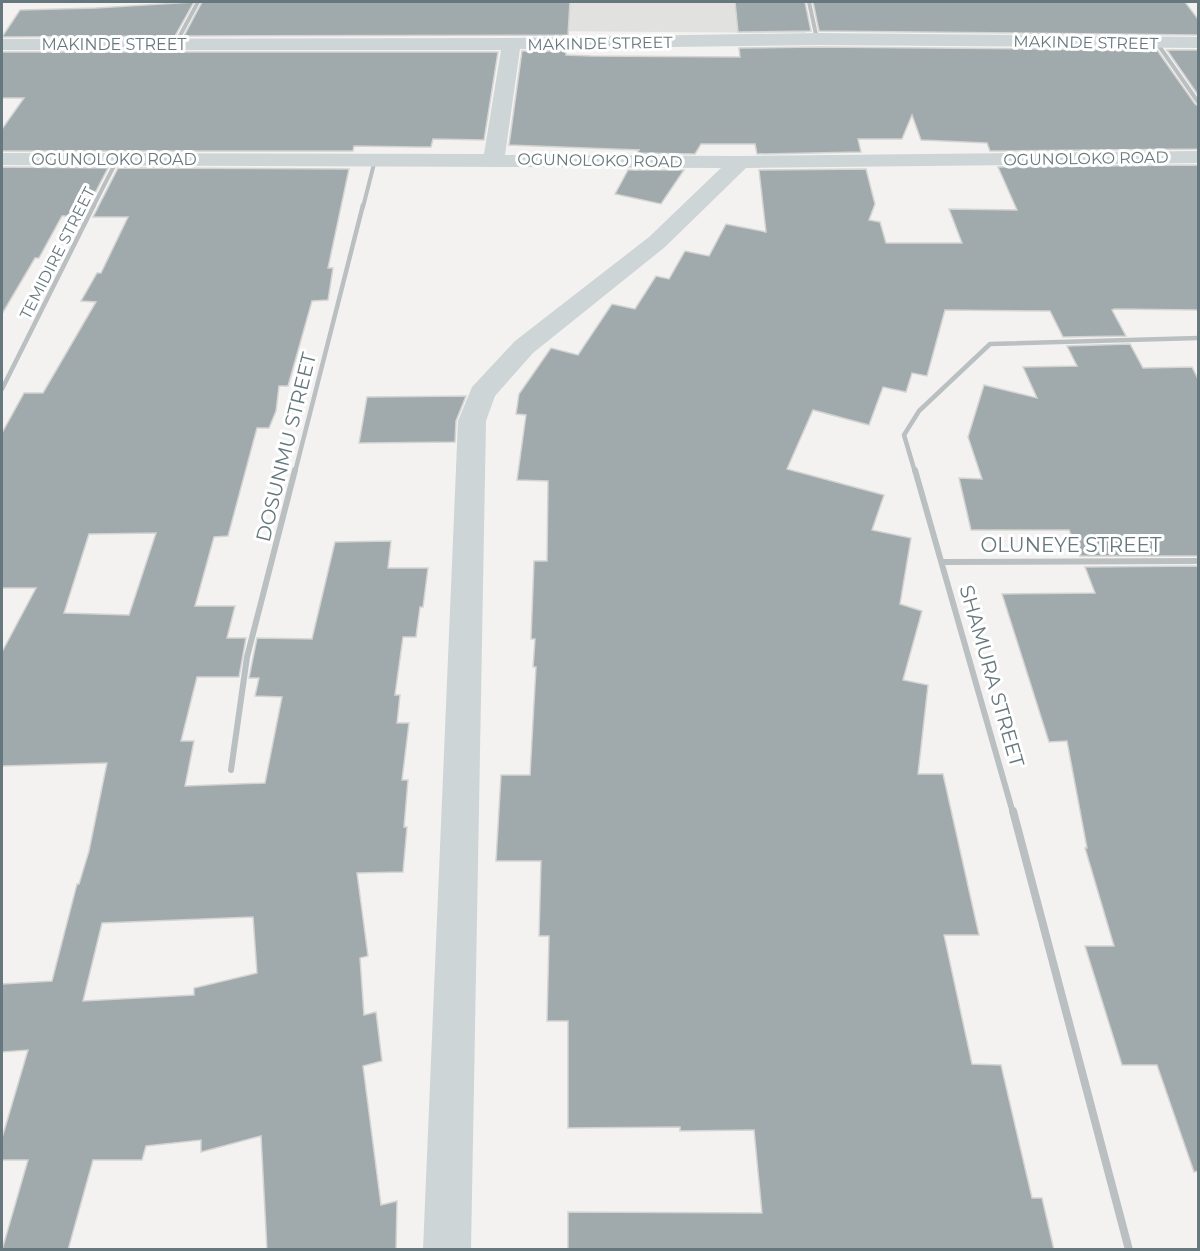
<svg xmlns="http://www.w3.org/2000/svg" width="1200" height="1251" font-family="Montserrat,sans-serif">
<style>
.built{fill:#e1e2e0}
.building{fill:#a0aaac;stroke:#d4d4d2;stroke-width:1.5;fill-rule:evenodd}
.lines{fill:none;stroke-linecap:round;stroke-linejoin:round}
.street-far3{stroke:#babfc1;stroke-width:4}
.street-far2{stroke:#babfc1;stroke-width:4.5}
.street-far1{stroke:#babfc1;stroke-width:6}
.street{stroke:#babfc1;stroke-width:8}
.secondary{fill:#ced5d6;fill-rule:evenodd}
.labels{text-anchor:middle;stroke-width:6;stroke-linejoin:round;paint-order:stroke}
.far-street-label{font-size:16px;fill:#66787d;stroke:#fff}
.street-label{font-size:20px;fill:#66787d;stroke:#fff}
</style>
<rect width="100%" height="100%" fill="#f3f2f0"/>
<path class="built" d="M535 2H800L806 33 533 31Z"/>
<path class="building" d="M194 2 175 36 2 37 20 10 96 8Z
M202 2H570L568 35 184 36Z
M735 2H805L811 31 738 32Z
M813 2H1185L1198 19V35L819 31Z
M817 47 1157 50 1195 104 1198 106V149L990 151 987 143 921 140 912 115 902 139H858L861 152 757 154 755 144H701L695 154 637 153 639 150 509 145 522 51H566V55L591 56 740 57 739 48Z
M1167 50H1198V95Z
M2 52H498L484 140 433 139 431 147H417L354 146 353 151H2V129L24 98H2Z
M1198 165V310L1115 309 1112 310 1126 336 1063 337 1050 311 945 310 927 376 912 373 906 392 883 387 869 425 813 410 787 469 884 495 872 530 911 538 900 604 922 611 903 680 928 685 918 774H943L979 935H944L972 1064 1001 1065 1032 1198H1042L1054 1250H568V1212L762 1213 754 1130 680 1131V1127L568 1128V1021H547L549 936H539L541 861H496L501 775H530L536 667H533L535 639H531L534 561H547L548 481 517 480 526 415 516 414 519 394 551 348 578 355 612 304 635 309 656 276 669 279 685 251 709 256 726 224 766 232 759 170 866 169 875 204 869 220 880 222 886 243H962L949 209 1017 210 998 167Z
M2 167 108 168 83 216H62L39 258H35L2 314Z
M118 168 349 169 328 268H333L328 300 312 301 288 386H279L276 411 269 428H257L228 536 214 537 195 606H235L227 638H246L239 677H197L181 741H194L185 786 265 783 282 697 255 696 259 678H249L257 638 312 639 335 542 391 541 388 568H428L423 607H420L416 637H403L395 695H400L397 723H409L402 780H408L404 827H407L403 872 357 873 368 956 360 958 364 1015 376 1012 382 1061 363 1066 381 1205 397 1201 396 1250H267L261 1136 201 1152V1140L146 1146 142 1160H93L68 1250H2L28 1160H2V1138L28 1050 2 1052V984L52 981 77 884H79L89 851 107 763 2 766V652L36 588H2V433L24 393H43L96 302 81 301 97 273H101L128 217H93ZM156 533 129 615 64 613 89 534ZM253 917 257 973 194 988V995L83 1001 102 923Z
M628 170H684L661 204 615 194Z
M1130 344 1143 368 1192 367 1198 379V556H1080L1069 530H971L959 478 982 479 968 437 984 385 1037 398 1023 367 1077 366 1067 346Z
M466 396 456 421 455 442 359 443 367 397Z
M1198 566V1171L1194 1172 1157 1065H1122L1085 946H1114L1085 848H1087L1067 741 1049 742 1002 594 1095 593 1085 567Z"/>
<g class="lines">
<path class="street-far3" d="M809 2 817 39
M176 43 198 2
M1157 43 1198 102
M93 207 117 160
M363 207 375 160"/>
<path class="street-far2" d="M2 389 94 205
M295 472 363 205
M915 472 904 435 919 411 990 344 1198 338"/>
<path class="street-far1" d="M915 470 1013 813
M943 562 1198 561
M231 770 247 657 295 470"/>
<path class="street" d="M1013 811 1129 1250"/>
<path class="secondary" d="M817 33 1198 37V48L817 45 520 49 505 155 740 156 1198 151V163L746 168 665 247 533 353 495 396 486 421 471 1250H423L458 421 472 387 515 341 649 237 721 168 2 165V153L484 154 501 50H2V39L511 38Z"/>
</g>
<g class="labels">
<g class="far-street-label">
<text transform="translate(1086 42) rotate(1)" y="6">MAKINDE STREET</text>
<text transform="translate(600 43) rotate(-1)" y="6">MAKINDE STREET</text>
<text x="114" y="50">MAKINDE STREET</text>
<text transform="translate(1086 158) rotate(-1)" y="6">OGUNOLOKO ROAD</text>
<text x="114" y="165">OGUNOLOKO ROAD</text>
<text transform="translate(600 160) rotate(1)" y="6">OGUNOLOKO ROAD</text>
<text transform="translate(57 253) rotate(-63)" y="6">TEMIDIRE STREET</text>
</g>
<g class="street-label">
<text transform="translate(286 447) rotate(-76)" y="7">DOSUNMU STREET</text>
<text x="1071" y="552">OLUNEYE STREET</text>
<text transform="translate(992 676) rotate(74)" y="7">SHAMURA STREET</text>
</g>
</g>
<rect width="1200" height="1251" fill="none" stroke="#66787d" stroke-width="6"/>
</svg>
